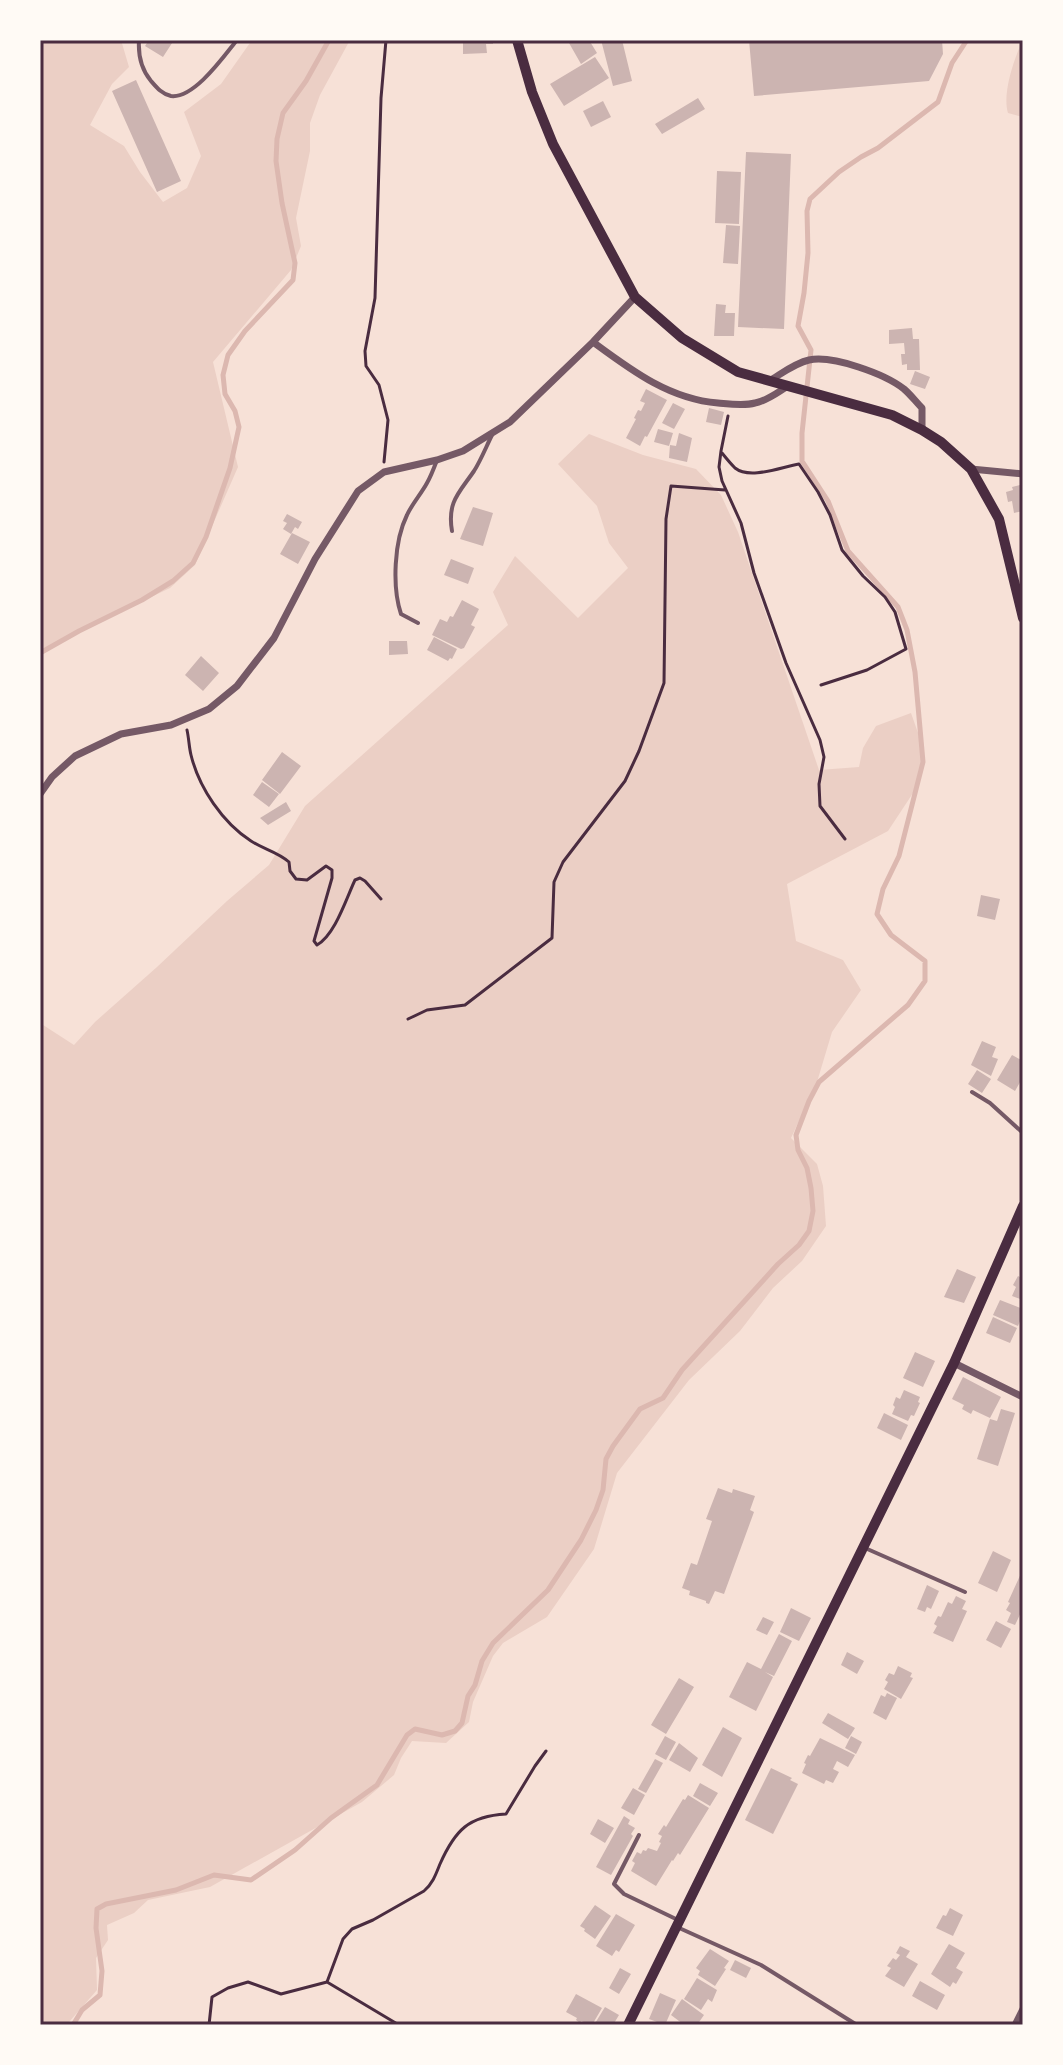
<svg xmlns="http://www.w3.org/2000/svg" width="1063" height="2065" font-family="Barlow,sans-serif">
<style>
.green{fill:#ebcfc5}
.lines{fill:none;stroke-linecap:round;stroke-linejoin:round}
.stream{stroke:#dcb8b0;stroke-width:5}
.building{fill:#ccb4b1}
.path{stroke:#4a2c40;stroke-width:3}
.service{stroke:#755966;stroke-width:4}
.minor{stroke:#755966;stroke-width:7}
.secondary{stroke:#4a2c40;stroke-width:10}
.neatline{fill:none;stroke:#4a2c40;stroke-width:3}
</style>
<rect width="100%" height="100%" fill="#f7e1d7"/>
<path class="green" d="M40 40H121L129 67 112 84 90 125 124 146 140 172 163 202 187 188 201 156 184 112 221 84 252 40H350L320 95 310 123V151L296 218 301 246 291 270 213 362 238 467 195 565 170 588 40 650Z
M1023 40V117L1008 113C1002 94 1014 58 1023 40Z
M589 434 643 455 696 469 721 495 738 532 819 770 859 767 863 748 876 726 911 713 924 750 915 790 888 831 787 884 796 941 843 960 861 990 832 1032 817 1082 791 1138 817 1164 823 1186 826 1226 802 1261 773 1288 740 1331 689 1380 617 1473 594 1549 547 1617 503 1643 493 1656 473 1702 469 1722 446 1743 412 1741 401 1758 394 1775 362 1802 210 1887 148 1900 134 1913 107 1925 108 1940 96 1958 97 1990 69 2022 70 2025H40V1023L74 1045 95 1022 157 967 227 901 269 865 305 806 508 625 493 592 515 556 578 618 628 568 609 543 597 506 558 464Z"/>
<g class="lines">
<path class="stream" d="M40 653 79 631 142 600 173 581 193 563 206 537 230 468 239 427 235 411 225 394 223 375 228 355 245 331 293 280 295 263 282 203 276 161 277 139 283 113 306 81 329 40
M73 2025 82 2010 100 1995 102 1971 96 1928 97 1909 106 1904 176 1890 214 1875 251 1880 295 1850 331 1818 377 1785 407 1735 415 1729 442 1735 455 1731 462 1723 468 1696 475 1685 482 1661 493 1643 548 1590 581 1540 596 1510 603 1490 606 1459 613 1446 640 1409 663 1398 682 1370 778 1264 799 1245 809 1231 813 1211 811 1188 807 1168 798 1150 796 1135 809 1101 819 1082 908 1005 925 981V961L891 935 877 914 883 889 899 856 923 762 915 672 907 630 898 607 848 551 828 501 802 461V433L811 350 798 326 804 293 808 253 807 211 810 199 839 172 861 157 878 148 938 102 952 63 967 40"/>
</g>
<path class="building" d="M149 40H174L163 57 145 46Z
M466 40H493V44H486L487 53 463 54V41Z
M574 40H589L597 53 581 64 569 43Z
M601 40H622L632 81 613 86Z
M749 40H942L943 54 929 81 754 96Z
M595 57 609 78 564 106 550 84Z
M136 80 181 181 157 192 112 91Z
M698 98 705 109 662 134 655 124Z
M603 101 611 117 591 127 583 111Z
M746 152 791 154 784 329 738 327Z
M717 171 741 172 739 224 715 223Z
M726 225 740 226 738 264 723 263Z
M716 304 726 305 725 313H735L734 336H714Z
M912 328 913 339H919L920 370H907V364L902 365 901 354H905L904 343 889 344V330Z
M915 371 930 377 925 389 910 384Z
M646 389 667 400 647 437 645 436 640 446 626 438 636 419 634 418 638 410 641 411 645 403 640 401Z
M673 403 685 409 674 429 662 423Z
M709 408 724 412 721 425 706 422Z
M658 429 673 433 669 446 654 442Z
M679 433 692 438 687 462 669 458 670 445 676 446Z
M1020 485V488H1023V511L1014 513 1012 501 1008 502 1006 492 1013 490 1012 487Z
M473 507 493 513 483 546 460 539Z
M287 514 302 522 298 529 295 527 291 534 283 529 287 523 283 521Z
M292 533 310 542 298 564 280 554Z
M451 559 474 568 468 584 444 575Z
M462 600 479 609 471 625 475 627 464 648 461 649 432 635 440 619 447 622 450 616 453 617Z
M434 637 457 649 452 659 450 658 448 661 427 650Z
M389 641H407L408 654 389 655Z
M201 656 219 673 203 691 185 675Z
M282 752 301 766 280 794 262 780Z
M262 782 279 794 269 807 253 795Z
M286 802 291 811 268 825 260 818Z
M981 895 1000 899 995 920 977 916Z
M982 1041 996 1047 992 1057 998 1059 991 1076 971 1065Z
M1012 1055 1023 1061V1077L1015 1091 997 1080Z
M977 1070 991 1079 982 1093 968 1084Z
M957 1269 976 1277 964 1303 944 1297Z
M1023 1271V1300L1012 1296 1016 1287 1013 1285 1018 1276 1020 1277Z
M1000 1300 1023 1309V1314L1018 1326 993 1315Z
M993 1317 1017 1328 1010 1343 986 1333Z
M915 1352 935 1361 923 1387 903 1378Z
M963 1377 1001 1397 990 1418 973 1410 971 1414 962 1409 964 1405 952 1399Z
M904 1390 920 1397 918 1402 920 1403 914 1416 911 1415 908 1421 892 1414 895 1407 893 1405 896 1397 900 1399Z
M1001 1409 1015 1413 998 1466 977 1459 990 1419 997 1421Z
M884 1413 908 1425 901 1440 877 1428Z
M718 1488 732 1493 733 1489 755 1496 750 1510 754 1512 724 1594 715 1591 709 1604 706 1603V1601L689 1595 690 1591 682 1588 691 1563 697 1565 712 1521 706 1519Z
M993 1551 1011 1560 997 1592 978 1583Z
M1023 1569V1608L1015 1625 1007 1622 1011 1613 1006 1610 1010 1603 1008 1602Z
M927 1585 939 1591 931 1609 927 1607 925 1612 917 1609Z
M956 1596 966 1601 962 1609 967 1611 953 1642 933 1633 937 1626 934 1624 938 1616 941 1617 948 1602 952 1604Z
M791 1608 811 1618 799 1641 780 1632Z
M763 1617 774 1622 767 1635 756 1630Z
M996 1621 1011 1629 1001 1648 986 1640Z
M779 1634 792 1641 774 1676 765 1672 773 1677 756 1711 729 1697 747 1662 761 1669Z
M847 1652 864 1661 857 1674 841 1665Z
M898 1666 912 1673 910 1677 913 1678 901 1699 884 1689 888 1682 885 1680 889 1673 894 1675Z
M679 1678 694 1687 666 1734 651 1725Z
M887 1693 897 1698 886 1720 873 1713 881 1695 885 1697Z
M828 1713 855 1728 848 1739 822 1723Z
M723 1727 742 1738 722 1777 702 1765Z
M665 1736 676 1742 666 1760 655 1754Z
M851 1736 862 1742 856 1754 845 1748Z
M820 1738 855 1755 848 1767 837 1761 833 1769 839 1772 833 1783 826 1780 824 1784 802 1773 806 1764 804 1763 808 1755 810 1756Z
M679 1743 698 1758 690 1772 669 1760Z
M655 1759 663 1763 646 1793 638 1789Z
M771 1768 792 1778 790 1780 798 1784 773 1834 745 1820Z
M700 1783 718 1793 710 1806 693 1796Z
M633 1788 645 1795 634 1815 621 1808Z
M688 1795 709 1808 680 1855 678 1853 673 1861 672 1860 656 1886 631 1871 635 1863 632 1861 637 1852 641 1854 643 1850 646 1851 648 1848 657 1851 661 1843 659 1842 662 1836 658 1834 664 1825 666 1827 683 1799 685 1800Z
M624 1816 630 1820 628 1824 635 1828 631 1834 633 1836 611 1875 596 1867Z
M598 1819 614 1828 605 1843 590 1834Z
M595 1905 611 1916 595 1939 584 1931 585 1929 580 1926Z
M950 1908 963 1915 953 1936 936 1928 943 1915 946 1916Z
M616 1914 635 1925 619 1952 616 1950 612 1956 596 1946Z
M949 1944 965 1953 956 1968 963 1972 956 1984 953 1982 950 1987 931 1974Z
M900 1946 910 1951 906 1957 918 1964 904 1987 885 1976 891 1968 887 1966 893 1958 896 1960 900 1955 896 1953Z
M710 1949 729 1961 724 1968 726 1969 715 1986 698 1975 700 1971 696 1968Z
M735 1960 751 1968 746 1978 730 1970Z
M620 1968 631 1974 619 1994 609 1988Z
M697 1978 717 1990 712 2002 708 1999 701 2010 684 1999Z
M920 1981 945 1995 937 2010 912 1996Z
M660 1993 676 2000 665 2025 649 2019Z
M576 1994 602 2008 592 2025 581 2021 580 2023 576 2020 577 2018 566 2012Z
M682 1999 704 2015 697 2025H682L683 2024 671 2015Z
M605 2007 619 2015 613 2025H594Z"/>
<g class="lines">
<path class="path" d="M728 416 721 451 719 467 722 481 741 523 754 573 786 663 820 740 824 757 819 784 820 806 845 839
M722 453C726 458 731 464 735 468 750 480 781 467 799 464L818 492 830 515 842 550 863 576 885 597 895 612 906 649 867 670 821 685
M384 462 388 420 379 385 366 366 365 351 375 298 381 98 386 40
M187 730C189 739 189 747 191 755 199 788 223 823 251 841 263 849 278 852 289 862L290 871 296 879 307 880 326 866 332 870V878L314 941 317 945C335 935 346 899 355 880L360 878 365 881 381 899
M408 1019 427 1010 465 1005 552 938 554 882 563 862 625 781 639 751 664 683 666 519 671 486 725 490
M209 2025 212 1997 228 1988 248 1982 281 1994 327 1982
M399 2025 327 1982 343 1939 352 1929 373 1920 424 1891C433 1883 436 1874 440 1864 455 1830 469 1816 506 1814L535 1766 546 1751"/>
<path class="service" d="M139 40C138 56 141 69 151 81 157 88 162 94 171 96 194 99 224 56 237 40
M452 531C447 502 459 493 474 471 481 460 486 447 492 435
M418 623 401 614C392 587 394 541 407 515 412 504 421 494 427 483 431 476 434 468 437 460
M972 1092 990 1103 1023 1133
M865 1548 965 1592
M639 1835 614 1884 624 1894 678 1920
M677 1927 761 1965 857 2025"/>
<path class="minor" d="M593 342C631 370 669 399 718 403 730 404 744 406 755 403 767 401 778 392 788 386
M769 381C781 374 795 363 809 360 833 355 885 374 904 389 911 395 916 402 922 408V430
M971 469 1023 474
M40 794 52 777 75 756 121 734 171 725 209 709 237 686 274 638 315 559 358 491 384 472 437 460 463 451 510 422 593 342 635 297
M954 1363 1023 1397
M1015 2025 1023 2009"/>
<path class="secondary" d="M517 40 532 92 553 144 635 297 682 338 738 372 892 415 922 430 941 442 971 469 999 519 1023 618
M628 2025 954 1363 1023 1206"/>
</g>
<rect width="1063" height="2065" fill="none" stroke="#fffaf5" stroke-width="84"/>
<rect x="42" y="42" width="979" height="1981" class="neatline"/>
</svg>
